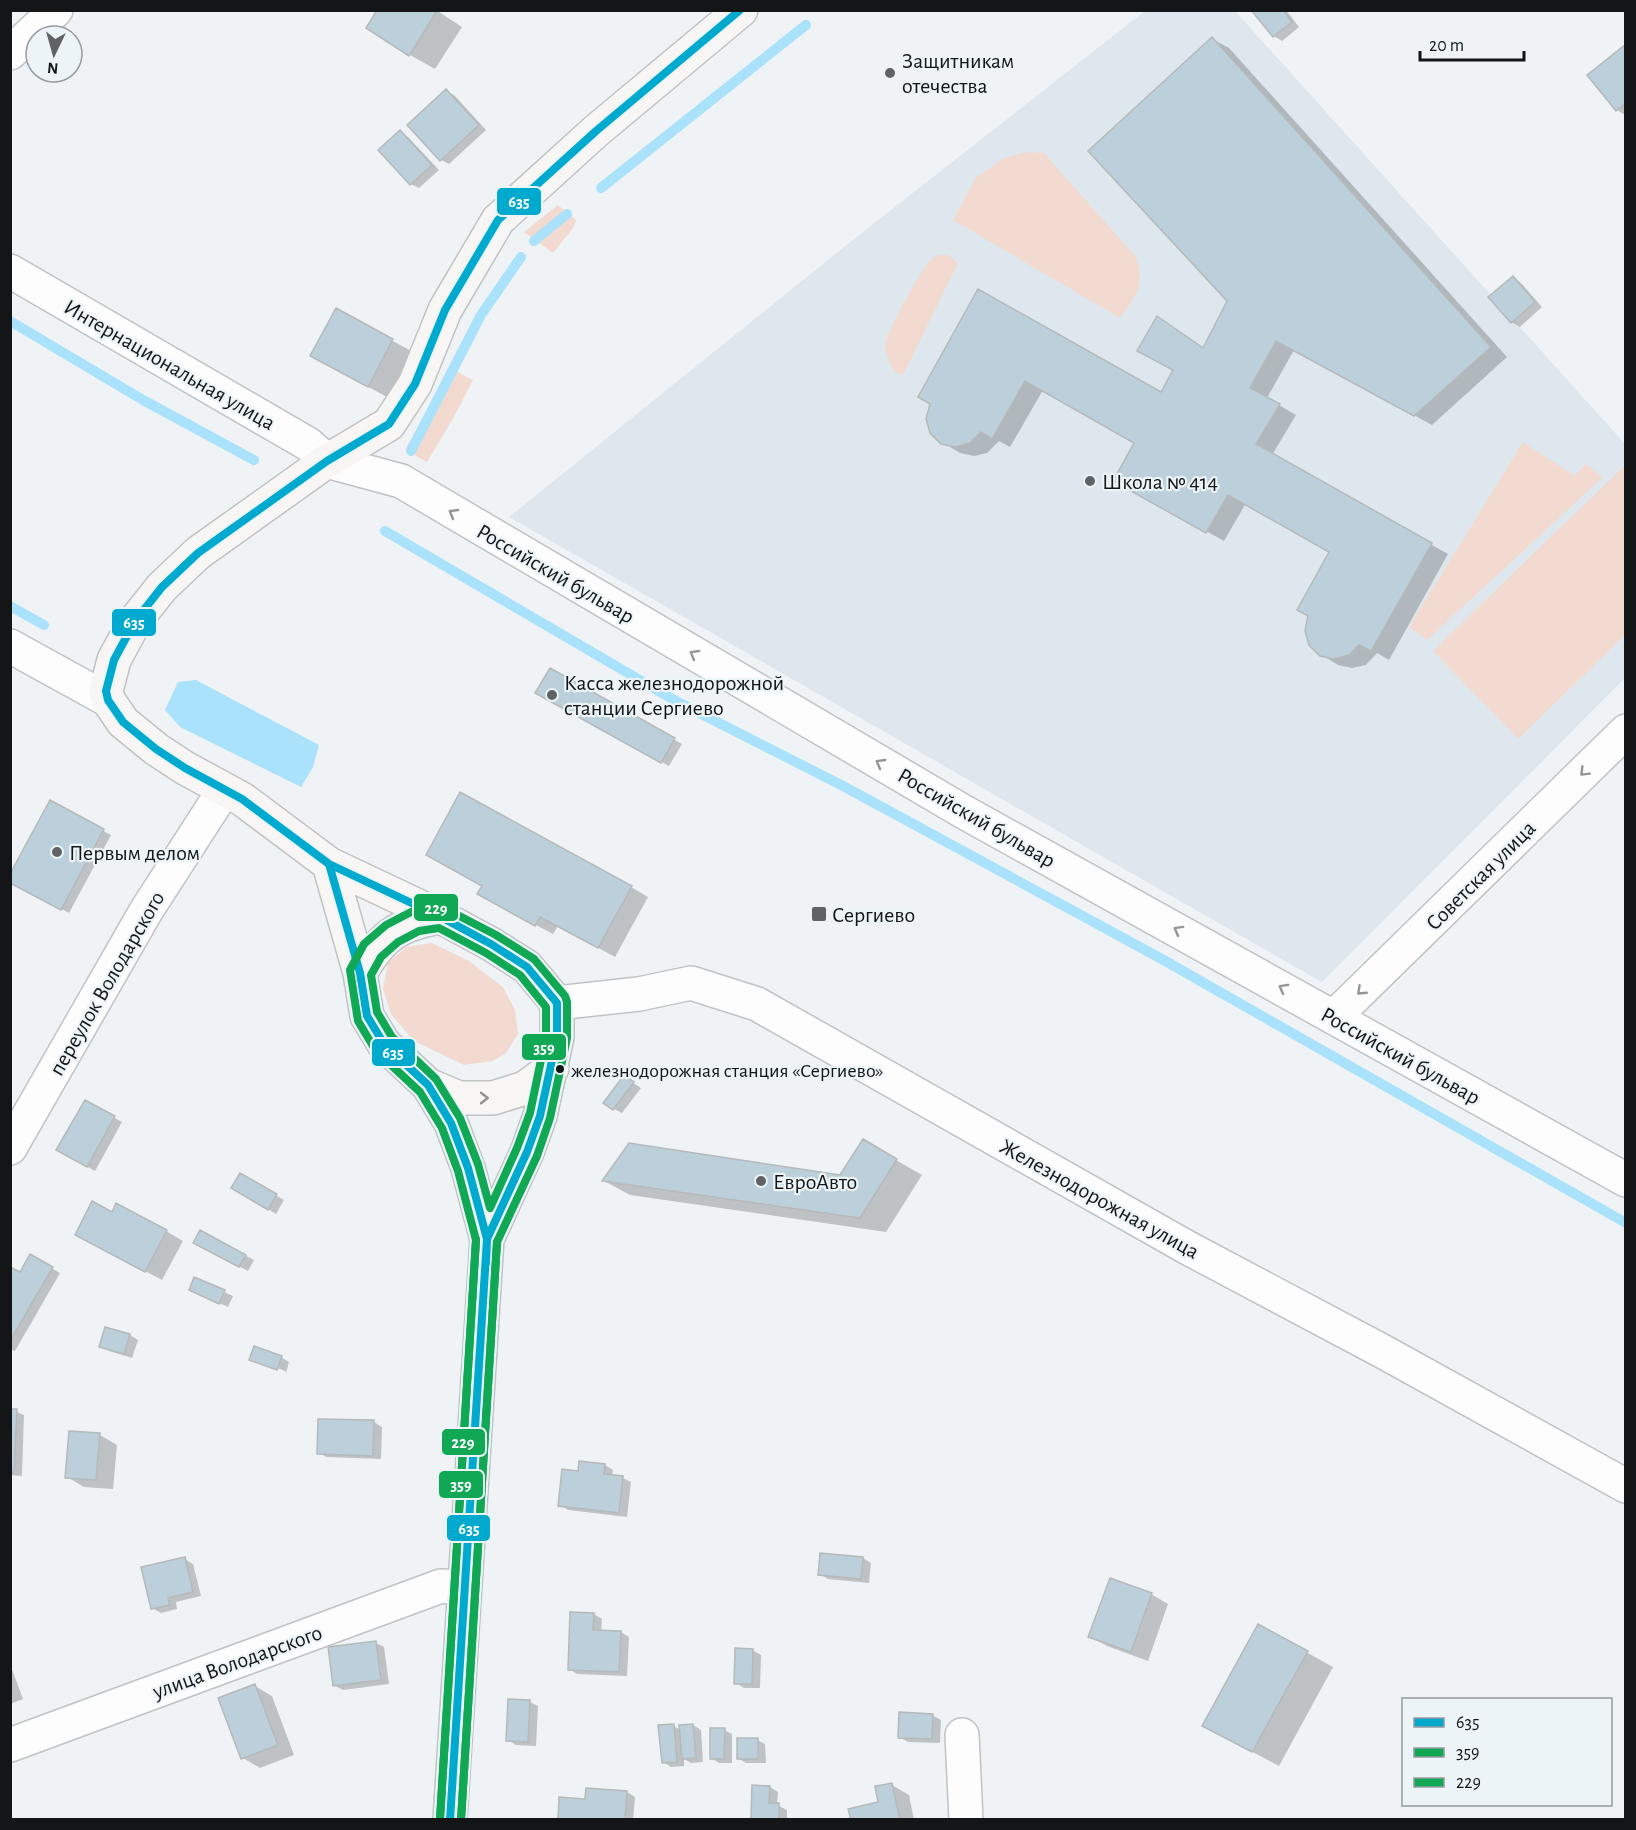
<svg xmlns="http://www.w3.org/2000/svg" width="1636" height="1830" font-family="'Alegreya Sans',sans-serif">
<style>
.built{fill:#dee7ed}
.green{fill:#f2dad0}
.water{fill:#aae1fb}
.shadow{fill:#0003}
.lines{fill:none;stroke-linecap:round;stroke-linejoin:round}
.stream{stroke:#aae1fb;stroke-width:10}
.building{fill:#bbd0da;stroke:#b6b9ba;stroke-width:1.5}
.street-casing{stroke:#c0c3c4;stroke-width:36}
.secondary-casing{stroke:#c0c3c4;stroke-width:36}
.street{stroke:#fdfdfe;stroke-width:33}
.secondary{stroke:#f8f6f5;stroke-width:33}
.bus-1-casing{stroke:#ecf4f8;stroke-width:12}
.bus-2-casing{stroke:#ecf4f8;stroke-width:12}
.bus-3-casing{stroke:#ecf4f8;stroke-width:12}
.bus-1{stroke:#00a9ce;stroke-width:8}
.bus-2{stroke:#10a855;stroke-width:8}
.bus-3{stroke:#10a855;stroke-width:8}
.oneway{stroke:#949596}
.oneway2{stroke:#919191}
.poi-dot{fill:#606365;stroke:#ecf4f8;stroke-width:2}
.bus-dot{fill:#131517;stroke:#ecf4f8;stroke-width:2}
.labels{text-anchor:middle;stroke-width:4.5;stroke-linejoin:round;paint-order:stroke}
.bus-label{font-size:20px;fill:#131517;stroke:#ecf4f8;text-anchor:start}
.poi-label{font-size:22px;fill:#131517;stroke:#ecf4f8;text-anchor:start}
.street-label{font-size:22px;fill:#131517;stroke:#ecf4f8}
.line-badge{stroke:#ecf4f8;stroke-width:2}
.badge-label{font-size:16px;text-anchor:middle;font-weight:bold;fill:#fff}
</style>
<rect width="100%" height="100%" fill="#eff3f5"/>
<path class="built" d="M1145 11H1235L1625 444V678L1322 982 509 517 854 239Z"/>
<path class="green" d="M1027 152 1044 153 1135 256C1146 283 1136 296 1120 318L953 220 976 177 1004 158Z
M558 205 576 220 573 228 553 253 524 232Z
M948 255 958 263 903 375 894 372C890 363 883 351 886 341 890 328 924 262 934 257 938 255 943 255 948 255Z
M450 368 473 380 454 417 427 462 405 450Z
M1523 442 1575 476 1585 464 1603 477 1427 640 1409 627Z
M1625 465V635L1518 739 1433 651Z
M432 943 469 961 503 987 515 1010 518 1034 506 1053 493 1061 464 1065 414 1041 391 1014 383 989 388 963 406 947Z"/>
<path class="water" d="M196 680 319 745 313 767 301 787 180 727 165 710 178 682Z"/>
<path class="shadow" d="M436 10 462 27 435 69 410 55Z
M1253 10H1286L1299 27 1282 41 1274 36Z
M1212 39 1229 48 1507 357 1432 425 1294 350 1267 398 1296 415 1272 455 1448 554 1389 660 1377 653 1366 665 1352 668 1338 665 1320 654 1331 552 1246 503 1224 541 1132 490 1136 442 1043 390 1010 447 999 441 987 453 974 456 960 453 942 442 979 291 1161 394 1175 370V328L1204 348 1229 301Z
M1626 46V114L1625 115 1617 110Z
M447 91 455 96 486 130 449 164 441 160Z
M400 132 408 137 439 170 419 188 411 184Z
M1513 278 1521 283 1542 307 1520 327 1512 322Z
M336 310 426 359 402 405 346 375Z
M550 670 682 744 669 766 537 693Z
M51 802 111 835 69 913 10 881Z
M631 887 648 897 615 957 558 926 553 934 496 904Z
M632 1082 641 1088 622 1113 614 1109Z
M85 1102 122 1122 95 1171 58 1150Z
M863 1141 922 1175 886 1232 630 1195 604 1181 840 1177Z
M241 1175 284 1200 276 1214 233 1187Z
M112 1214 166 1231 183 1241 162 1280 94 1244Z
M201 1232 254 1260 248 1271 203 1247Z
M31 1256 60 1273 15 1351 10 1349V1268L20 1274Z
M195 1279 233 1296 228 1307 190 1290Z
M130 1335 138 1340 132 1358 109 1351 101 1346Z
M281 1357 289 1362 286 1373 285 1371 257 1361Z
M10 1398 12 1410 24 1415 22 1476 10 1475Z
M374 1422 382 1427 381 1459 327 1457 318 1453Z
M70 1432 100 1435 117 1445 113 1489 84 1487 67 1477Z
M580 1462 605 1465 613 1470 612 1477 623 1478 631 1482 627 1517 568 1510 560 1505 579 1473Z
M863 1558 871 1563 869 1583 828 1579 820 1574Z
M185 1559 193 1564 201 1596 176 1602 177 1609 161 1613 152 1608Z
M1151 1594 1168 1604 1148 1661 1107 1646 1090 1636Z
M594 1614 602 1619 601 1631 621 1632 629 1637 627 1676 577 1674 569 1669Z
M1259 1626 1333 1667 1279 1766 1230 1740Z
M376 1643 384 1647 389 1684 343 1690 335 1686Z
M752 1650 761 1655 760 1688H744L736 1683Z
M10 1664 23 1699 10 1704Z
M255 1686 272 1696 294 1755 260 1768 243 1758Z
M510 1700 530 1702 538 1706 536 1746 516 1745 508 1740Z
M932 1715 941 1720 940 1743 908 1742 900 1737Z
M693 1725 701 1730 703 1762 691 1763 684 1759V1766L671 1767 663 1762 673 1726 681 1730Z
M724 1730 732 1734V1763H719L711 1758Z
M757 1740 765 1744 766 1763H746L738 1758Z
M892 1785 909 1795 914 1820H852L880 1803Z
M770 1787 778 1792 777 1805 787 1810V1820L753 1818Z
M627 1792 635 1797 633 1820H559Z"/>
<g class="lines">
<path class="stream" d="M601 188 806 25
M534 241 567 214
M10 321 143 400 254 460
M411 451 481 315 521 257
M385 531 674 700 845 787 1160 958 1626 1223
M10 606 44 625"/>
</g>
<path class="building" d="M377 10H436L437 11 409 56 366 28Z
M1251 10H1283L1292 22 1273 37Z
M1212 37 1491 347 1414 416 1276 341 1250 388 1280 404 1256 444 1432 543 1371 651 1359 645 1349 655 1334 659 1320 656 1309 645 1305 631 1308 616 1297 610 1329 552 1228 495 1206 533 1113 481 1134 443 1025 381 992 439 981 432 970 443 955 447 941 444 930 433 926 419 930 404 918 397 978 289 1161 392 1173 370 1137 351 1157 316 1203 348 1227 301 1088 151Z
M1626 44V103L1616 111 1587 75Z
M446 89 479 125 440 161 407 125Z
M400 130 432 165 410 185 378 150Z
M1513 276 1535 302 1511 323 1488 297Z
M336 308 393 339 368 387 310 356Z
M550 668 675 738 661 763 535 693Z
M460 792 632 886 598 948 540 917 535 926 477 894 482 886 426 855Z
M50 800 104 829 61 910 10 883V874Z
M624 1075 634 1082 613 1110 603 1103Z
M85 1100 115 1116 87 1167 56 1150Z
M863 1139 897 1159 860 1218 602 1181 629 1143 840 1175Z
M240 1173 277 1194 268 1210 231 1188Z
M92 1201 112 1212 116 1203 167 1230 145 1272 75 1235Z
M200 1230 246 1255 239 1267 193 1243Z
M30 1254 53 1267 10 1341V1267L20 1272Z
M194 1277 225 1290 219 1304 189 1290Z
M105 1327 130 1334 124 1354 99 1347Z
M254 1346 282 1356 277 1370 249 1360Z
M10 1409H17L14 1472H10Z
M318 1419 374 1420 373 1456 317 1454Z
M69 1431 100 1433 96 1480 65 1478Z
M579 1461 605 1464 604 1474 623 1476 619 1513 558 1506 562 1469 578 1471Z
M820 1553 863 1557 861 1579 818 1575Z
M185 1557 193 1592 168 1598 170 1605 151 1609 141 1567Z
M1110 1578 1152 1593 1131 1652 1088 1637Z
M570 1612 594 1613 593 1630 621 1631 619 1672 568 1670Z
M1258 1624 1308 1651 1252 1752 1202 1726Z
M376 1641 381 1680 333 1686 328 1647Z
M735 1648 753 1649 752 1684H734Z
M255 1684 278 1745 241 1759 218 1698Z
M508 1699 530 1700 528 1742 506 1741Z
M899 1712 933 1714 932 1739 898 1738Z
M674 1724 677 1762 662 1763 658 1725Z
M693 1724 696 1758 682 1759 679 1725Z
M710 1728H725L724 1759H710Z
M737 1738H758V1759H737Z
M892 1783 900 1820H851L848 1809 878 1802 875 1786Z
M752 1785 770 1786 769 1803H779V1820L751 1819Z
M586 1788 627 1791 625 1820H558L559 1797 585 1799Z"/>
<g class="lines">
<defs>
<path id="street" d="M10 53 56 10
M10 271 308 444 327 461 401 481 964 812 1626 1180
M10 646 108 700
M557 1003 639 994 691 983 757 1004 1188 1248 1382 1351 1626 1486
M1334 1017 1626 731
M10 1148 146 911 224 790
M962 1735 966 1820
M10 1745 441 1586 464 1588"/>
<path id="secondary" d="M329 864 360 973 367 1016 384 1044 428 1085 451 1123 468 1168 487 1239 450 1820
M360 973C382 936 398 924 441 917
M428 1085 459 1098H493L525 1088 552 1068
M487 1239 527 1152 540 1116 557 1037V1003L527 967 491 944 441 917 329 864 242 799 185 768 156 749 123 722 108 700 106 691 114 660 135 621 162 587 198 553 219 538 327 461 389 424 415 384 445 310 498 220 596 131 741 10"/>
</defs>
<use href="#street" class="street-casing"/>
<use href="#secondary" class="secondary-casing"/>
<use href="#street" class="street"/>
<use href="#secondary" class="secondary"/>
<defs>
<path id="bus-1" d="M301 843 329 864 360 973 367 1016 384 1044 428 1085 451 1123 468 1168 487 1239 486 1263
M450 1820 487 1239 527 1152 540 1116 557 1037V1003L527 967 491 944 441 917 329 864 242 799 185 768 156 749 123 722 108 700 106 691 114 660 135 621 162 587 198 553 327 461 389 424 415 384 445 310 498 220 596 131 740 10"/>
<path id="bus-2" d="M439 928 486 953 520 975 546 1007V1036L530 1113 517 1148 490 1208 478 1164 460 1118 436 1079 392 1037 377 1012 371 975 381 957 398 942 419 931Z
M440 1819 476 1240
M461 1820 497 1242"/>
<path id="bus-3" d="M440 1819 476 1240 458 1171 442 1128 420 1092 376 1051 358 1021 350 970 364 944 386 925 413 911 442 907 496 935 534 959 565 996 567 1002V1038L550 1118 537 1156 497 1242 461 1820"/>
</defs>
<use href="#bus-1" class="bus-1-casing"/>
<use href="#bus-2" class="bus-2-casing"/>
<use href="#bus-3" class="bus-3-casing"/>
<use href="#bus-1" class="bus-1"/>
<use href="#bus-2" class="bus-2"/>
<use href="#bus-3" class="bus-3"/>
</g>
<defs><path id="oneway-chevron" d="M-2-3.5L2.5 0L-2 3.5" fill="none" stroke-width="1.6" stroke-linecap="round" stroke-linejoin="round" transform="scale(1.5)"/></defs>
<g class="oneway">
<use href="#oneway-chevron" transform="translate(453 513) rotate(-150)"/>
<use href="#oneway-chevron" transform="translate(694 654) rotate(-150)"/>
<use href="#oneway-chevron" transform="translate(880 763) rotate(-150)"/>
<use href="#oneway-chevron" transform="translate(1584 772) rotate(135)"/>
<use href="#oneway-chevron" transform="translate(1178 930) rotate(-151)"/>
<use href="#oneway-chevron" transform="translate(1283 988) rotate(-151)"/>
<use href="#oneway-chevron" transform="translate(1361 991) rotate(137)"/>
</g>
<use class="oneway2" href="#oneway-chevron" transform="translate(484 1098)"/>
<g class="poi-dot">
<circle cx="890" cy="73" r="6"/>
<circle cx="1090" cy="481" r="6"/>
<circle cx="552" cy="695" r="6"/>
<circle cx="57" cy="852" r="6"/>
<rect x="811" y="906" width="16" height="16" rx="3"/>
<circle cx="761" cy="1181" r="6"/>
</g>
<circle class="bus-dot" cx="560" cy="1069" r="5"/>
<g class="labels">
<g class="bus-label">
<text x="571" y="1077">железнодорожная станция «Сергиево»</text>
</g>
<g class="poi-label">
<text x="902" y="68">Защитникам<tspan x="902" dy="25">отечества</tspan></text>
<text x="1102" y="489">Школа № 414</text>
<text x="564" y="690">Касса железнодорожной<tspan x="564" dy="25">станции Сергиево</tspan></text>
<text x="69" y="860">Первым делом</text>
<text x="832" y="922">Сергиево</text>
<text x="773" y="1189">ЕвроАвто</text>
</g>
<g class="street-label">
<text transform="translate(170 364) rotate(30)" y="8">Интернациональная улица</text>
<text transform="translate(556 573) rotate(30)" y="8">Российский бульвар</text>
<text transform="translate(977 817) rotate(30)" y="8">Российский бульвар</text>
<text transform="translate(1480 875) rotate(-45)" y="8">Советская улица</text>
<text transform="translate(106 983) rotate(-60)" y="8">переулок Володарского</text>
<text transform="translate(1401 1055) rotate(29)" y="8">Российский бульвар</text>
<text transform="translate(1100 1198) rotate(29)" y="8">Железнодорожная улица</text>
<text transform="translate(237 1661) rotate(-20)" y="8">улица Володарского</text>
</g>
</g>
<g class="line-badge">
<rect x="496" y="187" width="46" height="29" rx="6" fill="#00a9ce"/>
<rect x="111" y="608" width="46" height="29" rx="6" fill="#00a9ce"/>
<rect x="413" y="893" width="46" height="29" rx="6" fill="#10a855"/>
<rect x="521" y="1033" width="46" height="28" rx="6" fill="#10a855"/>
<rect x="371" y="1038" width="45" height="29" rx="6" fill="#00a9ce"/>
<rect x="441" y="1428" width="45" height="28" rx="6" fill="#10a855"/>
<rect x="438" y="1470" width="46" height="29" rx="6" fill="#10a855"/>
<rect x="446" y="1514" width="45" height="28" rx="6" fill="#00a9ce"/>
</g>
<g class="badge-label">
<text x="519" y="207">635</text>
<text x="134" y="628">635</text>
<text x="436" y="914">229</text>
<text x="544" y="1053">359</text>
<text x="393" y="1058">635</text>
<text x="463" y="1448">229</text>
<text x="461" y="1490">359</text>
<text x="469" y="1534">635</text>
</g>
<rect width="1636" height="1830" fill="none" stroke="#131517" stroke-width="24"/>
<rect x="1402" y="1698" width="210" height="108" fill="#ecf4f8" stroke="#959b9e" stroke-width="1.5"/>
<rect x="1414" y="1718" width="30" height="9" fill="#00a9ce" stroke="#959b9e" stroke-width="1.5"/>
<text x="1456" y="1728" font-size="18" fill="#131517">635</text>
<rect x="1414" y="1748" width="30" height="9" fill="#10a855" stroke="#959b9e" stroke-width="1.5"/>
<text x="1456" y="1758" font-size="18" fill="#131517">359</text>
<rect x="1414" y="1778" width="30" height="9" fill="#10a855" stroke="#959b9e" stroke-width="1.5"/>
<text x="1456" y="1788" font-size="18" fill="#131517">229</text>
<g transform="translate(54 54) rotate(185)"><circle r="28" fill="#ecf4f8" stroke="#959b9e" stroke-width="1.5"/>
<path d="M0-4.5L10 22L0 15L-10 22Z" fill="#606365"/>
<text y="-9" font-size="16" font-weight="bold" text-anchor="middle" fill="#131517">N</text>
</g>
<path d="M1420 51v9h104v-9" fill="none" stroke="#131517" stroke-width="3"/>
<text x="1429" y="51" font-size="18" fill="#131517" stroke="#ecf4f8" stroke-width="4.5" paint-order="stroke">20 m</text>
</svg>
